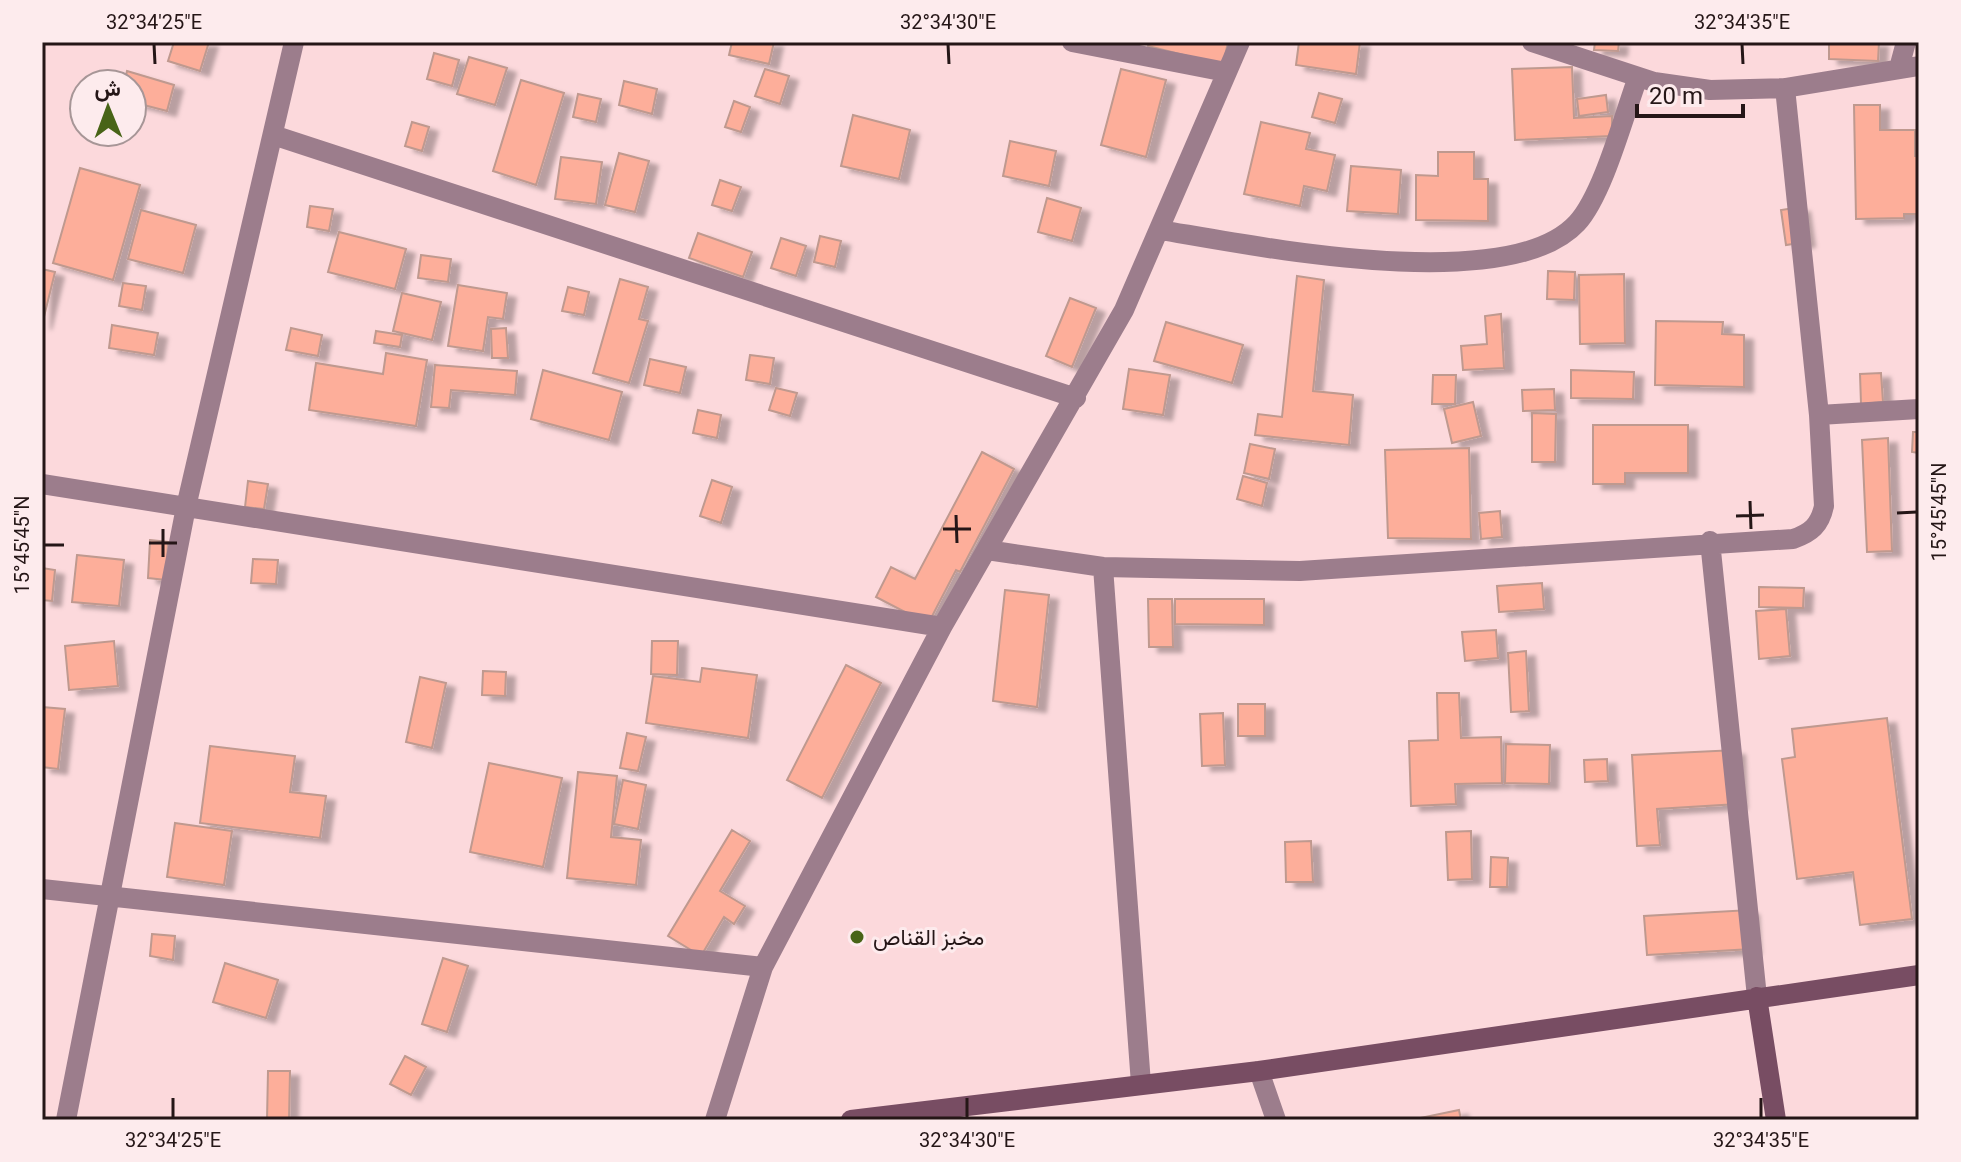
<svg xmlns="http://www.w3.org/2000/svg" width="1961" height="1162" font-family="Roboto,Vazirmatn,sans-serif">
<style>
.building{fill:#fdae9a;stroke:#bf998f;stroke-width:2;filter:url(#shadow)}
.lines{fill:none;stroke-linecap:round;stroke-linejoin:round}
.street{stroke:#9c7d8c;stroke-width:20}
.secondary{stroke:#784d63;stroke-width:20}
.ticks{fill:none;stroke:#251617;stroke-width:3}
.poi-dot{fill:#486417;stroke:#fdebed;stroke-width:3}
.labels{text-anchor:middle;stroke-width:6;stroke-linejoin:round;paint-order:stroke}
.poi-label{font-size:22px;fill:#251617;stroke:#fdebed;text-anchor:start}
.neatline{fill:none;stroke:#251617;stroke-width:3}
.ticks-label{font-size:20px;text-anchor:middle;fill:#251617}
</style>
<defs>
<filter id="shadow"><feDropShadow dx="9" dy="5" stdDeviation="2" flood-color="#0004"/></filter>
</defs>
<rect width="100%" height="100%" fill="#fcd9dc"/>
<path class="building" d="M174 42H209L200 71 168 61Z
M732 42H774L769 64 729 55Z
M1149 42H1228L1223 65 1148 46Z
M1299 42H1360L1356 74 1296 65Z
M1595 42H1619L1618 51 1594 50Z
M1829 42H1879L1878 61 1829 59Z
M434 53 459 60 452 86 427 79Z
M469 57 507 68 495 105 457 94Z
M1572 67 1574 118 1612 116V136L1515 140 1512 69Z
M765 69 789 76 780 104 755 96Z
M1121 69 1166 80 1146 157 1101 145Z
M127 71 174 85 167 111 132 102V84H124Z
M521 80 564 93 536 185 493 171Z
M624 81 657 89 652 114 619 105Z
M1319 93 1342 99 1335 123 1312 117Z
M578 94 601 99 596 122 573 117Z
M1606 95 1608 112 1579 116 1577 99Z
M734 101 750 107 741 132 725 127Z
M1854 105H1880V130H1915V156H1919V214H1904V218L1856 219Z
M853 115 910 130 899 179 841 166Z
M412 122 429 127 422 151 405 146Z
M1261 122 1310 133 1306 149 1335 155 1327 191 1304 186 1300 206 1244 194Z
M1010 141 1056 151 1049 186 1003 176Z
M1438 152H1474V179H1488V221L1416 220V175L1438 176Z
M619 153 649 161 635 212 605 205Z
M561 157 602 162 596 204 555 199Z
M1351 166 1401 170 1398 214 1347 211Z
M80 168 140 185 113 280 53 263Z
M720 180 741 187 732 211 712 205Z
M1047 198 1081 208 1072 241 1038 232Z
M310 206 333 209 329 231 307 227Z
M1801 207 1806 242 1786 245 1781 210Z
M141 210 196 225 183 273 128 259Z
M339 232 406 249 395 289 328 272Z
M698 233 752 252 743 277 689 258Z
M820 236 841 241 835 267 814 262Z
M781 238 806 246 796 276 771 268Z
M421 255 451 259 448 282 418 278Z
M42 269 55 272 42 325Z
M1548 271 1575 272 1574 300 1547 299Z
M1624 274 1625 343 1580 344 1579 275Z
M1297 276 1324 280 1313 391 1353 395 1349 445 1255 435 1258 414 1282 417Z
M620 279 648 287 639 319 648 321 629 383 593 373Z
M123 283 146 286 142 310 119 306Z
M458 285 507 293 503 319 488 317 483 351 448 346Z
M568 287 589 292 584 315 562 311Z
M402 293 441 302 432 340 393 331Z
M1070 298 1096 308 1072 367 1046 356Z
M1501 314 1504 368 1463 370 1461 346 1487 344 1485 316Z
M1656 321 1723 322 1722 334 1744 335V387L1655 385Z
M1166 322 1243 345 1232 383 1154 361Z
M112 325 158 333 154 355 109 348Z
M291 328 322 335 318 356 286 350Z
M506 328 508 358H492L491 329Z
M376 331 402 335 400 347 374 343Z
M386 353 427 360 416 426 309 410 316 363 383 374Z
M750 355 774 358 770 384 746 380Z
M650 359 686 367 680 393 644 385Z
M435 365 517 371 515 395 451 390 449 408 431 407Z
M1129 369 1170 375 1163 415 1123 409Z
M543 370 622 392 609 440 531 419Z
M1571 370 1634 372 1633 399 1571 398Z
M1881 373 1883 402 1861 404 1860 374Z
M1433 375H1456L1455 404H1432Z
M776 388 797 393 790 416 769 410Z
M1554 389 1555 410 1523 411 1522 390Z
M1473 402 1481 436 1452 443 1444 409Z
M698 410 721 415 717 438 693 433Z
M1532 413 1556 414 1555 462H1532Z
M1593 425H1688V473H1625V484H1593Z
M1913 432H1919V453L1912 452Z
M1888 438 1892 551 1867 552 1862 440Z
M1250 444 1275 449 1269 479 1244 473Z
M1469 448 1471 539 1388 538 1385 450Z
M982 452 1014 469 960 572 956 570 928 624 876 597 891 567 915 579Z
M1243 476 1267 483 1262 506 1237 499Z
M712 480 732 487 721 523 700 516Z
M248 481 268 484 264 509 245 507Z
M1500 511 1502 537 1481 539 1479 513Z
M150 540 168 542 166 580 148 578Z
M77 555 124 560 119 606 72 602Z
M253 559 278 560 276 584 251 583Z
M42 568 55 570 52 601 42 600Z
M1542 583 1544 609 1499 612 1497 586Z
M1759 587 1804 588 1803 608 1759 607Z
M1005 590 1049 595 1037 707 993 701Z
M1148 599H1172L1173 647H1149Z
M1175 599H1264V625L1175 624Z
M1786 609 1790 656 1759 659 1756 611Z
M1496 630 1498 658 1465 661 1462 632Z
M114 641 118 686 69 690 65 646Z
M652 641H678L677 675 651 674Z
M1526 651 1529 711 1511 712 1508 653Z
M846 665 881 683 822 798 787 780Z
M702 668 757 675 748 738 646 723 653 676 700 682Z
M483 671 506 672 505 696 482 695Z
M420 677 446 683 432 748 406 742Z
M1437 693H1459L1461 738 1501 737 1502 783 1455 784 1456 804 1411 806 1409 741 1438 740Z
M1238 704H1265V736H1238Z
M42 707 65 709 58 769 42 767Z
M1223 713 1225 765 1202 766 1200 714Z
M1887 718 1912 919 1860 925 1853 872 1797 879 1782 759 1795 757 1792 729Z
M627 733 646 737 638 771 620 768Z
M1506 744 1550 745 1549 784 1505 783Z
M210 746 295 756 290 792 326 796 320 838 200 823Z
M1736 750 1738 804 1657 809 1660 845 1637 846 1632 755Z
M1607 759 1608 781 1585 782 1584 760Z
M489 763 562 778 543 867 470 852Z
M578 772 617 776 611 837 641 840 636 885 567 878Z
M623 780 646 785 638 829 614 824Z
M175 823 232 831 224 885 167 877Z
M732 830 750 841 720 891 745 906 734 924 724 917 701 956 668 936Z
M1471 831 1472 879 1448 880 1446 832Z
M1311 841 1313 882H1286L1285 842Z
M1491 857 1508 858 1507 887H1490Z
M1750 910 1752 949 1647 955 1644 916Z
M152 934 175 936 173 960 150 956Z
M443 958 468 966 447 1032 422 1024Z
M225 963 278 980 266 1018 213 1002Z
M405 1056 426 1067 411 1095 390 1084Z
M268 1071H290L289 1120H267Z
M1459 1110 1461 1120H1420V1118Z"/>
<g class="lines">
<path class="street" d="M1072 42 1226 72
M1532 42 1654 82 1710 90 1785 88 1919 66
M1899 68 1906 42
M273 135 1076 398
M1160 230C1251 245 1508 298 1577 223 1603 195 1624 115 1638 77
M1819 415 1919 409
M42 484 942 627
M1710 541 1757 997
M987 550 1103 567 1300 571 1793 539C1811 533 1820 525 1824 506L1819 415 1785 88
M1103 567 1141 1084
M42 889 763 967
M1259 1071 1276 1120
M66 1120 186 507 294 42
M715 1120 763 967 942 627 1124 310 1240 42"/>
<path class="secondary" d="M1757 997 1776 1120
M851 1120 1259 1071 1919 975"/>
</g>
<path class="ticks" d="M154 44 155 64M948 44 949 64M1742 44 1743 64M1750 501 1751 529M1897 513 1917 512M956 515 957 543M1736 516 1764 515M163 529V557M943 529H971M149 543H177M44 545H64M173 1098V1118M967 1098V1118M1761 1098V1118"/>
<circle class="poi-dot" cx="857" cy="937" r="8"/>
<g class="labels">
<g class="poi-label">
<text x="873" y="945">مخبز القناص</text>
</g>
</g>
<rect width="1961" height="1162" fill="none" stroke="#fdebed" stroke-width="88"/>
<g transform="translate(108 108) rotate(359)"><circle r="38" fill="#fdebed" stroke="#a79697" stroke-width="2"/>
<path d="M0-6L14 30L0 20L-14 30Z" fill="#486417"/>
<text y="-12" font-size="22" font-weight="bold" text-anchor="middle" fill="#251617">ش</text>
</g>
<path d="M1637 104v12h106v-12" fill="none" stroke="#251617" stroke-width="4"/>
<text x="1649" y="104" font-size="24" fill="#251617" stroke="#fdebed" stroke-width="6" paint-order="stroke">20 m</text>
<rect x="44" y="44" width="1873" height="1074" class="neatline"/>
<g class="ticks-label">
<text x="154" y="29">32°34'25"E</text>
<text x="948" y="29">32°34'30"E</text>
<text x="1742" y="29">32°34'35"E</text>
<text transform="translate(1939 512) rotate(-90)" y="7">15°45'45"N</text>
<text transform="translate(22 545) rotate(-90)" y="7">15°45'45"N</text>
<text x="173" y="1147">32°34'25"E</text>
<text x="967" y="1147">32°34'30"E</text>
<text x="1761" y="1147">32°34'35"E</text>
</g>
</svg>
